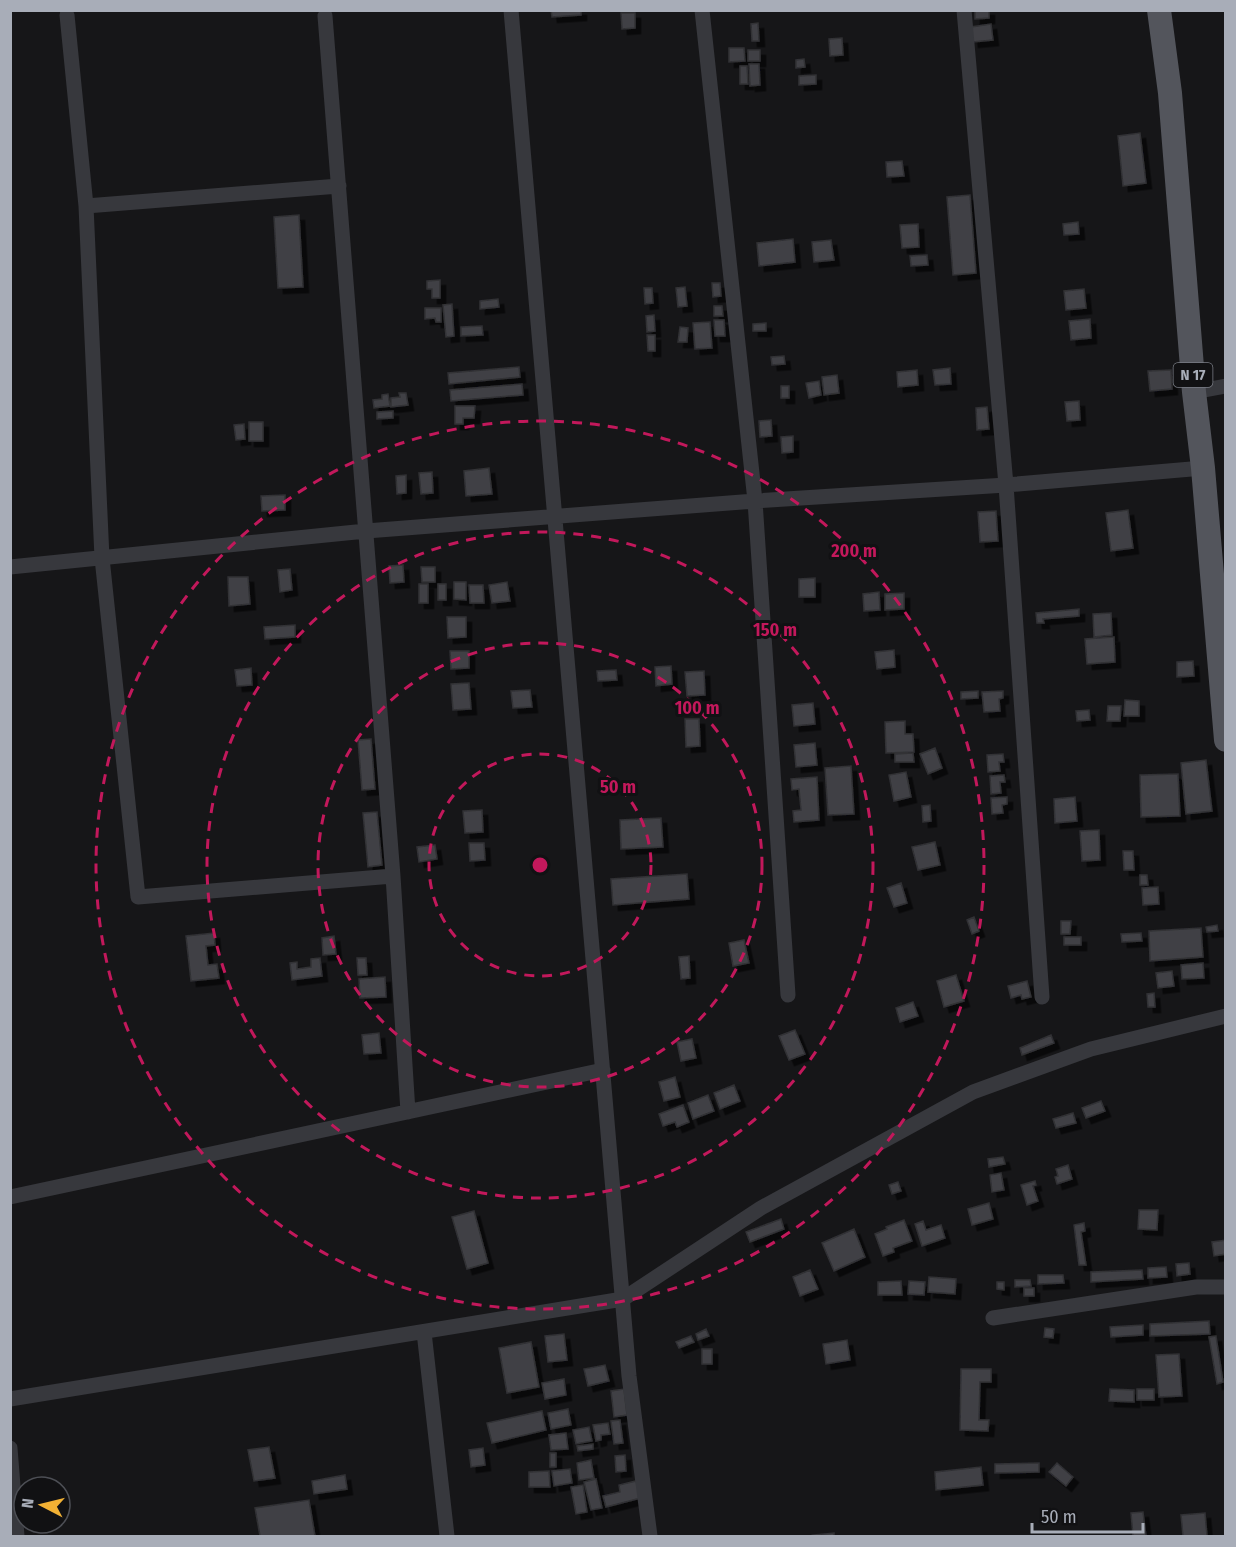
<svg xmlns="http://www.w3.org/2000/svg" width="1236" height="1547" font-family="'Fira Sans Condensed',sans-serif">
<style>
.building{fill:#404145;stroke:#303034;stroke-width:1.5;filter:url(#shadow)}
.lines{fill:none;stroke-linecap:round;stroke-linejoin:round}
.street{stroke:#37383d;stroke-width:15}
.primary{stroke:#53555c;stroke-width:24}
.ring{fill:none;stroke:#c2185b;stroke-width:3;stroke-dasharray:10 8}
.labels{text-anchor:middle;stroke-width:6;stroke-linejoin:round;paint-order:stroke}
.shield{fill:#111113;stroke:#7b7e86;stroke-width:1.5}
.shield-label{font-size:15px;font-weight:bold;fill:#a8adb8}
.centre{fill:#c2185b;stroke:#111113;stroke-width:3}
.ring-label{font-size:18px;text-anchor:middle;font-weight:bold;fill:#c2185b;stroke:#111113;stroke-width:6;stroke-linejoin:round;paint-order:stroke}
</style>
<defs>
<filter id="shadow"><feDropShadow dx="5.5" dy="5.5" stdDeviation="0" flood-color="#0009"/></filter>
</defs>
<rect width="100%" height="100%" fill="#161618"/>
<path class="building" d="M551 10H581V15L552 17Z
M975 10H989V18L975 19Z
M621 13H635V28L622 29Z
M758 23 759 41H752L751 24Z
M991 24 993 40 973 42 971 27Z
M842 38 843 55 830 56 829 39Z
M729 48H744L745 61 729 62Z
M748 50H760V61H748Z
M804 59 805 67 796 68V60Z
M749 64H759L760 85 750 86Z
M740 66H747L748 84H740Z
M816 75V84L799 85V76Z
M1140 133 1146 183 1123 186 1118 136Z
M902 161 904 176 887 177 886 162Z
M970 195 976 273 953 275 947 197Z
M299 215 303 287 278 288 274 217Z
M1078 222 1079 234 1064 235 1063 224Z
M918 224 919 247 902 248 900 225Z
M793 239 795 262 759 266 757 243Z
M831 240 834 260 814 262 812 242Z
M927 255 928 265 911 266 910 256Z
M440 280V298H432V289H427V281Z
M712 283H720L721 296 713 297Z
M685 287 687 306 678 307 676 288Z
M644 288H652L653 303 645 304Z
M1084 289 1086 308 1066 310 1064 291Z
M498 299 499 307 480 309V301Z
M452 304 454 336 446 337 443 305Z
M714 306H722L723 316H714Z
M425 308H441V322H436L435 318 425 319Z
M654 315 655 331 647 332 646 316Z
M1090 319 1091 338 1071 340 1069 321Z
M714 320H724L725 336H715Z
M710 322 712 348 695 349 693 323Z
M766 323V331H753V324Z
M482 326 483 335 461 336V327Z
M680 327 688 328 687 342H678Z
M647 335H655V351H648Z
M784 356 785 364 772 365 771 357Z
M519 367 520 377 449 384 448 373Z
M950 368 951 384 935 385 933 370Z
M917 370 918 385 898 387 897 372Z
M1171 370 1172 389 1150 391 1148 371Z
M837 375 839 393 824 395 822 377Z
M819 381 821 395 809 398 806 383Z
M522 384 523 395 451 401 450 390Z
M781 386H789V398H781Z
M399 393H406L408 405 391 407V398L400 397Z
M388 394 390 406 374 408 373 400 382 399V395Z
M1079 401 1080 420 1067 421 1065 402Z
M455 406H475L474 418H463V424H455Z
M987 407 989 429 977 430 976 408Z
M393 411V418L377 419V412Z
M771 420 772 436 760 437 759 421Z
M249 422H263V441H249Z
M244 424 245 439 236 440 234 425Z
M793 436V452L782 453 781 437Z
M489 468 492 494 466 496 464 471Z
M432 472 433 493 421 494 419 473Z
M406 475V493L397 494 396 476Z
M285 495V510L262 511 261 496Z
M1128 510 1133 548 1111 551 1106 513Z
M996 511 998 541 980 542 978 512Z
M403 565 404 582 390 583 389 566Z
M421 567H435V582H422Z
M290 569 292 590 280 592 278 570Z
M228 577H248L250 604 229 606Z
M815 578V597H799V579Z
M454 582H466V600L454 599Z
M507 582 510 601 492 603 489 585Z
M419 584H428V603H419Z
M438 584H446V600H438Z
M469 585H483L484 603H470Z
M879 592 880 610 864 611 863 594Z
M904 593V609L885 610V594Z
M1079 609V616L1043 619 1044 623H1037L1036 613Z
M1111 613 1112 635 1094 637 1093 614Z
M447 617H466V637L448 638Z
M295 625V637L265 639 264 627Z
M1114 637 1115 662 1087 664 1085 639Z
M894 650 895 667 877 669 875 652Z
M450 651H469V668L451 669Z
M1193 661 1194 676 1177 677V662Z
M671 666 672 684 656 686 655 667Z
M251 668 252 685 237 686 235 670Z
M616 670 617 680 598 681 597 671Z
M704 671 705 695 687 696 685 672Z
M469 683 471 709 453 710 451 684Z
M530 690 532 707 513 708 511 691Z
M978 691V698L961 699V692Z
M1003 691V698L999 699 1000 711 984 712 982 692Z
M1125 700 1139 701V716H1124Z
M813 703 815 724 794 726 792 705Z
M1108 706H1121L1120 721H1107Z
M1089 710 1090 720 1077 721 1076 711Z
M685 719H699L700 746 686 747Z
M905 721V734H913L914 752 886 753 885 722Z
M371 739 375 789 362 790 358 740Z
M815 743 817 765 796 767 794 745Z
M935 748 942 768 928 774 920 754Z
M913 753 914 762H895V754Z
M1003 754 1004 762H999L1000 771 988 772 987 755Z
M1206 760 1212 811 1186 814 1181 763Z
M851 766 854 814 828 815 825 768Z
M906 772 911 797 894 801 889 775Z
M1178 774 1180 816 1141 817 1140 775Z
M1004 775 1005 782H1000L1001 793 991 794 990 776Z
M817 777 819 820 794 822 793 811 801 810 799 789 792 790 791 779Z
M1007 797V804L1002 805 1003 813 992 814 991 798Z
M1075 797 1077 821 1055 823 1054 799Z
M930 805 931 821 923 822 922 806Z
M482 810 483 832 465 833 463 811Z
M377 812 382 865 368 867 363 813Z
M661 818 663 847 621 849 620 820Z
M1099 830 1100 860 1082 861 1080 831Z
M935 842 940 865 918 870 912 847Z
M469 843H484L485 860 470 861Z
M435 845 437 859 419 862 417 847Z
M1123 851H1133L1134 870H1124Z
M687 874 689 899 613 905 611 879Z
M1140 875H1147L1148 885H1140Z
M901 883 907 903 894 907 887 888Z
M1158 887 1159 904 1143 905 1142 888Z
M974 917 979 931 972 934 967 920Z
M1061 921H1071L1070 934H1061Z
M1217 925 1218 931 1207 932 1206 927Z
M1201 928 1203 957 1150 961 1149 931Z
M214 933 215 945 206 946 208 965 217 964 219 978 191 981 186 936Z
M1141 933 1142 941 1122 942 1121 934Z
M334 936 336 954 323 955 322 938Z
M1064 937H1081V945H1064Z
M744 940 749 963 733 966 729 943Z
M689 956 690 978 681 979 679 957Z
M320 958 322 976 292 980 290 963 297 962V969L311 967V959Z
M357 958H366L367 975H358Z
M1203 963 1204 978 1182 979 1181 965Z
M1172 971 1174 986 1158 988 1156 973Z
M956 975 964 1001 944 1007 937 981Z
M385 977 386 997 360 998 359 979Z
M1027 981 1031 997 1022 999 1021 995 1011 998 1008 986Z
M1154 993 1155 1007H1148L1147 994Z
M913 1002 918 1016 900 1022 896 1008Z
M795 1030 805 1054 789 1060 779 1036Z
M379 1033 381 1053 364 1054 362 1035Z
M1051 1035 1054 1043 1022 1055 1020 1048Z
M692 1039 696 1058 681 1061 677 1042Z
M675 1077 680 1097 664 1101 659 1082Z
M734 1085 740 1101 720 1109 714 1093Z
M708 1095 714 1111 693 1119 688 1103Z
M1101 1101 1105 1111 1086 1118 1082 1108Z
M683 1105 689 1122 677 1127 675 1122 663 1126 659 1114Z
M1073 1113 1076 1123 1056 1128 1053 1119Z
M1003 1157 1005 1164 989 1167 988 1159Z
M1068 1165 1072 1179 1057 1184 1055 1177 1058 1176 1056 1169Z
M1001 1173 1004 1190 992 1192 990 1175Z
M1035 1181 1036 1185 1033 1186 1038 1201 1027 1205 1021 1185Z
M898 1182 901 1191 892 1194 889 1185Z
M989 1203 993 1219 972 1225 968 1209Z
M1139 1210H1158L1157 1230 1138 1229Z
M474 1211 488 1263 467 1269 452 1217Z
M781 1219 784 1229 750 1242 746 1232Z
M904 1220 912 1241 893 1248 894 1252 883 1256 875 1234 887 1229 886 1227Z
M923 1221 926 1230 941 1225 945 1238 922 1246 915 1224Z
M1084 1223 1085 1231 1081 1232 1086 1265H1079L1074 1225Z
M854 1229 865 1257 834 1271 822 1243Z
M1226 1240V1254L1214 1256 1212 1242Z
M1189 1263 1190 1274 1177 1276 1176 1264Z
M1166 1267 1167 1277 1148 1278V1268Z
M810 1270 818 1289 800 1296 793 1277Z
M1142 1270 1143 1279 1091 1282V1272Z
M1038 1275H1063L1064 1283 1038 1284Z
M929 1277 956 1279 955 1294 928 1292Z
M1015 1280H1030L1031 1286 1015 1287Z
M901 1281 902 1295H878V1282Z
M909 1281 925 1282 924 1295 908 1294Z
M997 1282H1004V1290L997 1289Z
M1024 1288H1034V1296H1024Z
M1209 1321 1210 1334 1150 1336V1324Z
M1143 1325V1335L1111 1337 1110 1327Z
M1045 1328 1054 1329 1053 1338 1044 1337Z
M706 1329 709 1336 698 1340 696 1334Z
M564 1334 567 1360 548 1362 545 1336Z
M691 1336 694 1342 679 1348 676 1342Z
M1216 1336 1223 1382 1217 1384 1209 1337Z
M847 1340 850 1360 826 1364 823 1344Z
M531 1342 539 1387 507 1393 499 1348Z
M702 1349H712V1364H702Z
M1179 1354 1182 1396 1159 1397 1156 1355Z
M605 1365 609 1381 588 1386 584 1369Z
M961 1369H991V1382H980L979 1420H989L988 1431 960 1430Z
M564 1379 566 1395 545 1399 542 1383Z
M624 1389 627 1415 614 1417 611 1391Z
M1110 1389 1134 1390V1402L1109 1401Z
M1137 1389H1154V1400H1137Z
M568 1409 571 1425 551 1429 548 1413Z
M542 1411 546 1430 492 1443 487 1423Z
M620 1420 623 1443 614 1444 611 1421Z
M608 1423 610 1434 601 1435V1440L596 1441 593 1425Z
M589 1427 592 1441 576 1444 573 1430Z
M566 1433 568 1449 551 1450 549 1435Z
M593 1444V1449L578 1451 577 1446Z
M269 1447 275 1478 254 1481 248 1450Z
M483 1448 485 1465 471 1467 469 1450Z
M550 1453H556V1467H550Z
M625 1455 626 1471 616 1472 615 1456Z
M591 1460 594 1478 579 1480 577 1463Z
M1039 1463V1472L995 1473V1464Z
M1057 1463 1073 1477 1066 1486 1049 1472Z
M981 1467 983 1485 936 1490 935 1472Z
M570 1469 572 1483 554 1486 552 1471Z
M549 1471 550 1487H529V1472Z
M345 1475 347 1489 314 1494 312 1481Z
M596 1479 602 1508 591 1510 584 1482Z
M636 1481 641 1498 606 1507 603 1496 620 1492 619 1485Z
M583 1485 587 1512 576 1514 571 1487Z
M309 1500 315 1536H260L255 1508Z
M1143 1512 1146 1536H1133L1131 1513Z
M1205 1513 1207 1536H1183L1181 1515Z
M834 1533V1536H814L813 1535Z"/>
<g class="lines">
<path class="street" d="M511 10 629 1376 650 1536
M702 10 755 501 788 995
M964 10 1006 485 1042 997
M67 15 86 206 102 558 138 897 393 876
M325 16 393 876 408 1112
M86 206 339 186
M1194 392 1226 386
M10 567 366 531 755 501 1006 485 1203 468
M10 1197 603 1070
M993 1318 1196 1287H1226
M424 1332 447 1536
M10 1399 623 1299 761 1208 973 1092 1091 1049 1226 1016
M10 1448 17 1536"/>
<path class="primary" d="M1159 10 1170 93 1194 392 1203 468 1226 740"/>
</g>
<g class="ring">
<circle cx="540" cy="865" r="111"/>
<circle cx="540" cy="865" r="222"/>
<circle cx="540" cy="865" r="333"/>
<circle cx="540" cy="865" r="444"/>
</g>
<g class="labels">
<rect class="shield" x="1173.5" y="363" width="39" height="24" rx="4.5"/>
<g class="shield-label">
<text x="1193" y="380">N 17</text>
</g>
</g>
<circle cx="540" cy="865" r="9" class="centre"/>
<g class="ring-label">
<text x="854" y="557">200 m</text>
<text x="775" y="636">150 m</text>
<text x="697" y="714">100 m</text>
<text x="618" y="793">50 m</text>
</g>
<rect width="1236" height="1547" fill="none" stroke="#a8adb8" stroke-width="24"/>
<g transform="translate(42 1505) rotate(277)"><circle r="28" fill="#111113" stroke="#4d4f55" stroke-width="1.5"/>
<path d="M0-4.5L10 22L0 15L-10 22Z" fill="#f2b134"/>
<text y="-9" font-size="16" font-weight="bold" text-anchor="middle" fill="#a8adb8">N</text>
</g>
<path d="M1032 1523v9h111v-9" fill="none" stroke="#a8adb8" stroke-width="3"/>
<text x="1041" y="1523" font-size="18" fill="#a8adb8" stroke="#111113" stroke-width="4.5" paint-order="stroke">50 m</text>
</svg>
